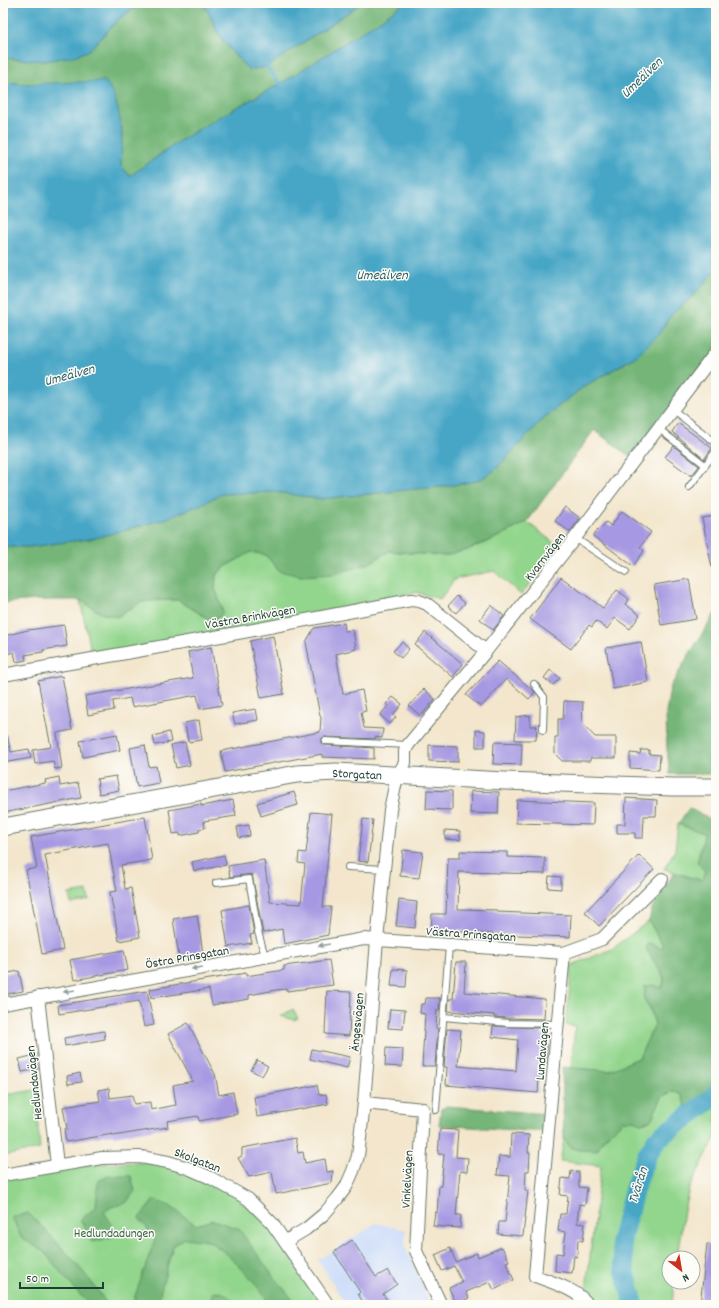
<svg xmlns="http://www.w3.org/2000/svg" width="719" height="1308" font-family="Dekko,sans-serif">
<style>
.built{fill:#cbdcf9}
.green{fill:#92d58c;stroke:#588960}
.forest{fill:#75b678;stroke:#4a7a56}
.water{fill:#47a6c6;stroke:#33727d}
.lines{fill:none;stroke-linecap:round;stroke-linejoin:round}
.stream{stroke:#47a6c6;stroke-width:3.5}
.river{stroke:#47a6c6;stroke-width:20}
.building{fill:#a698e2}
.lane-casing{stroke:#697869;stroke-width:8}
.street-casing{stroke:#697869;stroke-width:14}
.secondary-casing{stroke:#697869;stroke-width:19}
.lane{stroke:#fff;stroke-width:6}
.street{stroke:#fff;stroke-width:12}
.secondary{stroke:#fff;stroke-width:17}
.oneway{fill:#8f9e9a}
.labels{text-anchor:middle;stroke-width:3;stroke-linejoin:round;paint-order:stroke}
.street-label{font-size:13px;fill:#1f3d34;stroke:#fdfcf7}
.park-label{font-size:13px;fill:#3c634a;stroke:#fdfcf7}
.water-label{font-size:14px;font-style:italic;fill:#2d6267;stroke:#fdfcf7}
</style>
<rect width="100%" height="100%" fill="#fdfcf7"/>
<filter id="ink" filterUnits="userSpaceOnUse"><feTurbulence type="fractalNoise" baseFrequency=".025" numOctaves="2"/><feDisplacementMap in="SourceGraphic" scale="8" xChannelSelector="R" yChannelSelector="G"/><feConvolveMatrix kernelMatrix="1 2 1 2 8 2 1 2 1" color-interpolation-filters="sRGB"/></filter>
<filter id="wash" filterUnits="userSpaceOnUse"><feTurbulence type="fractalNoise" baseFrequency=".012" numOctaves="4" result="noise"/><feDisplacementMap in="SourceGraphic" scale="16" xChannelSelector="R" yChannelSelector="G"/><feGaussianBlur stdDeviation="0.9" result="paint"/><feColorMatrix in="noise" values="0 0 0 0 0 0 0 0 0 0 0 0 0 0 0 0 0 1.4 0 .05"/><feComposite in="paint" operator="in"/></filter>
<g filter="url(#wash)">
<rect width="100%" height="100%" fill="#f3e6cc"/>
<path class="built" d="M376 1223 406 1230 405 1246 431 1305H346L318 1260Z"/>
<path class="green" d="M527 522 558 546 521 595 494 571 455 579 440 599 415 592 358 605 92 656 80 600 101 613 117 617 141 602 161 600H178L214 622 223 612 215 588 216 575 228 565 251 552 266 555 279 571 368 564 389 551 445 556 467 550 500 536Z
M678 824 704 833 703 843 699 853 705 871 702 881 664 869 675 850Z
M87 891 89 900 71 904 69 894Z
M649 921C652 928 663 942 663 947L660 949 652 944C652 948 650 953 652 956 655 966 670 977 661 988L653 985 644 999 650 1008 655 1024 639 1058 609 1071 571 1068 575 1026 566 1025 572 965 612 949Z
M716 978V1011L714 1008 710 986 712 979Z
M293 1009 298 1018 294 1020 281 1016Z
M35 1090 40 1149 3 1156V1095Z
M673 1091 682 1095 686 1109 699 1111 716 1098V1136L689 1189 684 1210 677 1258H669V1282H674L672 1305H596L586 1289 601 1166 560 1161 564 1139 571 1148 597 1150 603 1139 623 1120H634L641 1123 651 1120 662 1097Z
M168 1162 248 1199 328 1305H3V1175L57 1165Z"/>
<path class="forest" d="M141 3H202L209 13 217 32 231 51 249 70 267 67 362 3H404L382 19 280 84 221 116 181 140 130 176 121 166 122 126 28 84 3 82V58L45 61 88 51 120 18Z
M716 270V352L635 460 594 430 527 522 500 536 467 550 445 556 389 551 368 564 334 574 301 576 279 571 266 555 251 552 228 565 216 575 215 588 223 612 214 622 178 600H161L141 602 117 617 101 613 80 600H36L3 603V547H30L95 538 165 519 197 506 222 494 275 492 322 499 415 489 441 487 477 481 494 471 545 417 583 387 632 359 665 325 672 314 691 298Z
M716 612V774H670L667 750 666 713 670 688 685 661Z
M689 808 716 823V978L712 979 710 986 714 1008 716 1011V1098C707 1105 698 1117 686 1109L682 1095 673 1091 662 1097 651 1120 641 1123 634 1120 623 1121 603 1139 597 1150C580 1151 574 1152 564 1139L562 1067 609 1071 639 1058 655 1024 650 1008 644 999 645 986 653 985 661 988C673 974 642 955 647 944H652L660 948 663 947V945L649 921 652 908 674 873 702 880 705 871 697 863C699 853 703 844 704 833L678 824Z
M447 1106 547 1114 545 1132 439 1125 441 1109Z
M109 1176H131L135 1191 126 1203 111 1207 104 1212 113 1226 112 1237 92 1242C85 1234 87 1227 80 1220L96 1207 98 1181Z
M154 1200 170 1206 196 1225 213 1220 239 1229 273 1276 294 1301 296 1305H271L250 1277 227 1254 209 1241 185 1238 173 1246 157 1305H132L155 1239 139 1218Z
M28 1213C57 1241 85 1271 108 1305H92L78 1293 44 1252 21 1237 12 1217Z
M218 1291C226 1294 231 1298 235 1305H213L211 1298 213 1293Z"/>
<path class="water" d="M3 3H141L120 18 88 51 74 56 45 61 3 58Z
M202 3H362L267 67 249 70 231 51 217 32 209 13Z
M404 3H716V270L691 298 672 314 658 335 638 355 583 387 545 417 494 471 477 481 441 487 415 489 322 499 275 492 222 494 197 506 165 519 95 538 30 547H3V82L28 84 105 81C115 91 119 112 121 125 123 138 121 153 121 166L130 176 181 140 221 116 280 84 382 19Z"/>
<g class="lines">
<path class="stream" d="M267 67 280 84"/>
<path class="river" d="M634 1305 625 1271 621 1241 634 1190 647 1155 657 1139 714 1097 716 1093"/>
</g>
<g id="blocks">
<path class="building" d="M678 423 712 448 704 459 672 432Z
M674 446 699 466 691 476 665 457Z
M565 507 580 518 570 532 555 521Z
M622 511 651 532 640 547 644 551 633 566 593 536 598 529 599 530 606 522 611 526Z
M716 516V567L712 568 702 518Z
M561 577 603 608 617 590 629 599 625 604 640 615 630 629 615 618 607 629 596 621 592 627 589 625 571 649 530 619Z
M689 579 696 619 661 625 654 585Z
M457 596 465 603 456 613 448 606Z
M491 605 504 616 493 630 480 619Z
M344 623 345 631 353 630 356 649 336 654 343 694 362 690 366 711 361 712 364 728 383 729 382 738 375 737V739L325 737 321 739V743L325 745 374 748V759L322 757V754L225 772 221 751 320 732 321 717 320 716 306 642 314 628Z
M64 625 67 646 43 650V652L25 655 26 660 16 662 14 652 3 655V636L28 630Z
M425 632 463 664 453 677 415 645Z
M273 636 284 694 261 698 250 641Z
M402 642 409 649 401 658 393 651Z
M641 642 648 682 613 689 606 648Z
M211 647 222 705 200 709 197 695 132 707 130 698 113 701 114 710 88 715 85 696 193 678 188 652Z
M498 661 535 692 529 699 506 679 481 707 466 695Z
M550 670 560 678 553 685 544 678Z
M62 676 72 730 57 733 62 768 55 769 53 761 35 764 33 750 51 747 38 681Z
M424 689 435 699 421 716 409 706Z
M393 697 402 704 393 715 396 717 390 724 380 715 388 706 386 704Z
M564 701 583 702 582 723 595 737H616V758H590V761H562L555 754V737H558V719H563Z
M256 709 258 720 235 724 232 713Z
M530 715V726H537L536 740H515L516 717Z
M199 720 202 740 188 742 185 723Z
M476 730 485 731V747H476Z
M169 732 171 742 155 745 153 736Z
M117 734 120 750 83 757 80 741Z
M3 735H7L11 752 29 749 31 758 3 763Z
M185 742 190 765 176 768 171 745Z
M494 742 522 743 521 765 493 764Z
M145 745 149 767 156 766 159 783 137 787 130 748Z
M429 745 458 746V762L429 761Z
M641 750H649V754L660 755 659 770 630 768V753L640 754Z
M116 776 119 790 99 794 97 779Z
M59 777 60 786 78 783 81 798 3 813V791L46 783 45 780Z
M427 790 452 791V810L426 809Z
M471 791 499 792 498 814 470 813Z
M294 792 298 805 261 816 257 803Z
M626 798 657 800 656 816H644L643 838H635V833H617V824H625Z
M233 800 236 816 204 821 205 828 199 829V832L180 836V833L173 834 169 810 201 804V806Z
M517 800 594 803 593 825 516 823Z
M311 812 332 814 323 907H331L328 935 284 944 282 929 263 933 252 874 230 877 228 866 264 860 270 902 301 904 305 864 298 863 299 852 306 853Z
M145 817 152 860 121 865 125 889 131 888 140 937 119 941 110 892 117 891 108 843 45 855 63 950 42 954 26 870 37 868 31 837Z
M363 819 373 820 368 862 358 861Z
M249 825 250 836 239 838 237 827Z
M445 830 460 831V840L445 839Z
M403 850 423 852 419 878 400 876Z
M460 851 507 852V857L545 858V874L459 872 458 909 497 910V912L571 915 570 937 464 933V931L431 930 432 914H446L448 858H460Z
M224 855 226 865 194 871 192 862Z
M639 855 654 869 599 926 585 912Z
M549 876 561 877V889L548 888Z
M399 900 417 902 415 928 396 926Z
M249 905 254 934 250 935 252 943 228 947 222 910Z
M197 915 203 953 179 957 173 919Z
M124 950 128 970 74 980 70 960Z
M329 960 333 985 287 991V989L276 990 249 995V999L212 1005 209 989 151 998 150 989 246 973V976L284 970V966Z
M456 962H466L464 992 545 999 544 1019 508 1018 494 1017V1015L448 1011 449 999H453Z
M393 969 407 970 406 987 391 986Z
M19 971 23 991 3 995V974Z
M147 991 154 1025 144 1027 139 1001 59 1014 58 1005Z
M327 991 351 992 349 1036 325 1034Z
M426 998H440L439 1010H437L436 1028 438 1029 435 1066H422L425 1014 420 1013 421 1004H425Z
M390 1009 405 1010 403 1029 388 1028Z
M188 1023 215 1074 219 1095 233 1092 237 1114 199 1121 198 1116 167 1121 168 1127 113 1136V1134L66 1142 64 1129H67L63 1107 100 1101 98 1090 109 1088 110 1098 132 1095 134 1104 150 1102 151 1110 176 1105 173 1085 193 1081 168 1034Z
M493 1026 543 1028 542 1034H548L546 1063H540L538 1093 446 1085 447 1067H444L447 1029 461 1030 458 1066 516 1071 518 1040 492 1037Z
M104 1031 105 1039 65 1046 64 1038Z
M386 1048 403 1049 402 1067 385 1066Z
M312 1049 350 1057 347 1068 310 1059Z
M35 1055 38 1069 22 1072 19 1059Z
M257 1060 268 1066 262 1076 251 1070Z
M80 1073 82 1082 68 1084 67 1076Z
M317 1085 319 1095 326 1094 328 1104 257 1117 254 1097Z
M440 1129 458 1130 456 1157 468 1158 467 1172 460 1171 456 1215H461L460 1228 433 1226 435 1212 437 1213 439 1186H441L444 1154H438Z
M511 1134 529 1135 528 1153H530L529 1171H526L525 1191H528L523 1236 498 1234 499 1222H505L510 1176 497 1175 499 1156 510 1157Z
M295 1138 298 1153 303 1152 305 1163 325 1159 327 1172 333 1171 332 1183 276 1194 272 1172 249 1177 238 1158 242 1156V1148Z
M571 1171 579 1172V1187L587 1188 585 1205 579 1204 577 1223 585 1224 583 1241 578 1240 577 1257 574 1256 572 1273 555 1271 556 1253 563 1254 566 1232 558 1231 560 1214H566L568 1196 560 1195 562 1178 570 1179Z
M352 1240 376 1277 388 1270 397 1284 383 1294 390 1305H365L358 1294 360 1292 334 1252Z
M707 1244 716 1245V1305H700Z
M502 1247 509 1261 506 1262 514 1280 494 1290 490 1282 466 1292 469 1298 456 1304 449 1288 462 1282 454 1266 442 1271 435 1255 450 1248 456 1262 477 1253 478 1257Z"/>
</g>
</g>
<g filter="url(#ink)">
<use href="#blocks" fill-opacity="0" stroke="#697869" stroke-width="1"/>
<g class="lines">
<defs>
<path id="lane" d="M673 410 716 443
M659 429 705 465
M689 487 716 451
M575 538 626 572
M534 684 544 697 543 730
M325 741 408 745
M348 867 385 869
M216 883 249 879 258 932 265 956
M444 1017 508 1023 557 1024
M436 1110 449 946"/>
<path id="street" d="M3 675 243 632 411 600 419 601 427 604 486 651
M38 997 57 1165
M3 1004 364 939 564 953
M364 1103 423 1109 416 1251 441 1305
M3 1175 102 1158 141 1157 168 1162 188 1168 211 1178 248 1199 272 1223 328 1305
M286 1241 306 1229 324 1214 337 1199 346 1187 353 1171 358 1156 364 1103 377 940 390 810 397 776 405 763V751L408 745 486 651 575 538 716 352
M588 1305C579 1290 551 1282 535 1276L564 953 602 939 662 879"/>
<g id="secondary">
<path id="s1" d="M3 827 297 774 336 772 505 781 672 787H716"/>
</g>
</defs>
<use href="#lane" class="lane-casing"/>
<use href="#street" class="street-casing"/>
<use href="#secondary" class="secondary-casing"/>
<use href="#lane" class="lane"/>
<use href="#street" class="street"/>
<use href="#secondary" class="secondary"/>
</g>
<defs><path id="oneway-solid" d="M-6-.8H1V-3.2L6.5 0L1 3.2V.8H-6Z"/></defs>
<g class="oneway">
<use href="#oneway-solid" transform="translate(324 945) rotate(170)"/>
<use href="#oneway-solid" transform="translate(197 968) rotate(170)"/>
<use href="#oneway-solid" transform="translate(69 991) rotate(170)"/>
</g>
</g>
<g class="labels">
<g class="street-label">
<text transform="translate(544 556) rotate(-52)" y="5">Kvarnvägen</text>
<text transform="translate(250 616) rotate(-10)" y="5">Västra Brinkvägen</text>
<text dy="5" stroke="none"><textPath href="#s1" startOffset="359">Storgatan</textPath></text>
<text transform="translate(471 933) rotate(4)" y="5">Västra Prinsgatan</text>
<text transform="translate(187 956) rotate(-10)" y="5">Östra Prinsgatan</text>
<text transform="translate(356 1022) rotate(-85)" y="5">Ängesvägen</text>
<text transform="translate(541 1051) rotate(-85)" y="5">Lundavägen</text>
<text transform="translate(33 1083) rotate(-96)" y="5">Hedlundavägen</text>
<text transform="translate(198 1159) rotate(21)" y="5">Skolgatan</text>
<text transform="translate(406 1179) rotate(-87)" y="5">Vinkelvägen</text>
</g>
<g class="park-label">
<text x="114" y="1237">Hedlundadungen</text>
</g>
<g class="water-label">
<text transform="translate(641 77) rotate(-44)" y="5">Umeälven</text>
<text x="382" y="279">Umeälven</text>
<text transform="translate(69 374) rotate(-15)" y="5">Umeälven</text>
<text transform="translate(637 1185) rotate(-72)" y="5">Tvärån</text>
</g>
</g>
<rect width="719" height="1308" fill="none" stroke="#fdfcf7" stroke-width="16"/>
<g transform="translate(681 1270) rotate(149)"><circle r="19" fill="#fdfcf7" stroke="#a4b0a9"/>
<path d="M0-3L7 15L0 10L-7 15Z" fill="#c8321e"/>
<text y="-6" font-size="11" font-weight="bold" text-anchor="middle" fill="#1f3d34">N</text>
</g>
<path d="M20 1282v6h83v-6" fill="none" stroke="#1f3d34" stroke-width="2"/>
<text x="26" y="1282" font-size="12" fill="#1f3d34" stroke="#fdfcf7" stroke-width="3" paint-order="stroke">50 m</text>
</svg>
